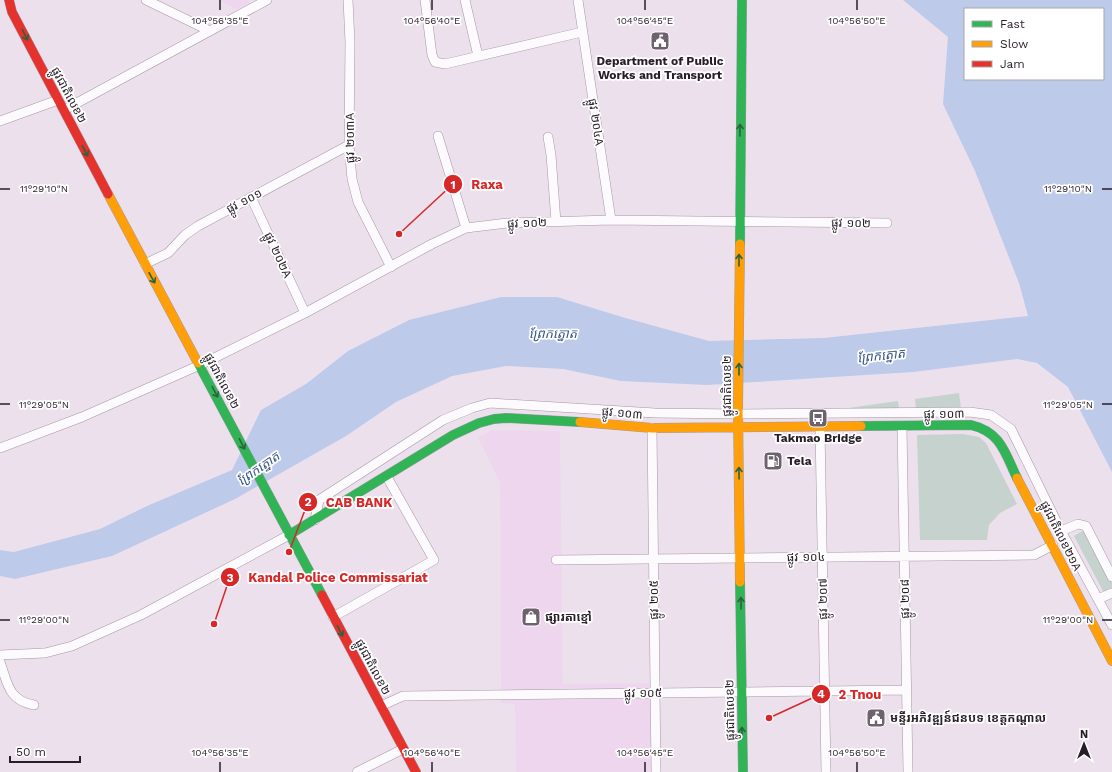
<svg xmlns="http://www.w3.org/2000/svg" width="1112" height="772" font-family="'Work Sans','Noto Sans Khmer',sans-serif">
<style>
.built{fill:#eed7ee}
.green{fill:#c6d2ce}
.water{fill:#bdcaea;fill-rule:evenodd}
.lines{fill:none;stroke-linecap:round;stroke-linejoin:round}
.street-casing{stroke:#a398a3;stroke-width:10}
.fast-casing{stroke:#a398a3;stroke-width:10}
.slow-casing{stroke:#a398a3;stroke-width:10}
.jam-casing{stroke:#a398a3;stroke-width:10}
.street{stroke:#fcfafc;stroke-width:9}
.fast{stroke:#30b455;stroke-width:9}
.slow{stroke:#ff9f0a;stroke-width:9}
.jam{stroke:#e5322d;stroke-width:9}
.oneway{stroke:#2c623c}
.ticks{fill:none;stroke:#281e28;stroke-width:1.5}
.labels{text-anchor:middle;stroke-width:3.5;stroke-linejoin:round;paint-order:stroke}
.poi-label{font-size:12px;font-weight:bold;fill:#281e28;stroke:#fff;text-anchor:start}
.street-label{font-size:12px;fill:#281e28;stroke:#fff}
.water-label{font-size:13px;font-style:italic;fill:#365588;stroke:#fff}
.ticks-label{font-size:10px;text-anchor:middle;fill:#281e28;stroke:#fff;stroke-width:3.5;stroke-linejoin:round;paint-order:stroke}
.leader{fill:none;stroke:#d62828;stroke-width:1.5}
.callout-dot{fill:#d62828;stroke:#fff;stroke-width:1.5}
.mark-label{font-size:12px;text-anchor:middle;font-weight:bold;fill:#fff}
.callout-label{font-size:13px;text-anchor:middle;font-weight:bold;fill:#d62828;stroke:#fff;stroke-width:3.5;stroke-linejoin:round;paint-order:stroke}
</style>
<rect width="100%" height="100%" fill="#ede0ed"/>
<path class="built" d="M218 0H249V4L237 9Z
M492 430 560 431 563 684 653 683V772H516L515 704 501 703 500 483 478 437Z"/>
<path class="green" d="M959 393 961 408 916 409 915 399Z
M898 401 899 408 841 409Z
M963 434 979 437 986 443 1017 504 1000 513 989 525 987 540H920L917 435Z
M1086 529 1112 578V588L1104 593 1074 536Z"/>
<path class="water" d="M903 0H1112V472L1068 387 1037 363 1017 359 913 372 707 385 621 381 563 369 506 366 452 376 396 402 346 436 235 499 112 556 15 579 0 576V550L14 552 100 529 147 506 232 470 261 410 306 384 348 351 409 320 501 297H557L622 317 709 341 824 338 1028 316 1019 283 975 171 943 104 948 37ZM965 9H1103V79H965Z"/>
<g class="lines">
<defs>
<path id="street" d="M146 0 210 31
M348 0 350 42 349 145 352 179 358 202 391 267
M425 0 432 55 435 62 445 64 582 32
M465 0 478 56
M578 0 611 220
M64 110 267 0
M0 121 58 100
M438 136 466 228
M548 137 551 155 556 222
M251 197 305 313
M145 264 168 253 185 235 198 226 349 145
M902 426 908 772
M820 427 826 772
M652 428 656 772
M0 448 82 417 200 365 305 313 432 244 466 228 507 223 611 220 887 223
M315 520 319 500 443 420 472 408 490 403 655 413 738 414 970 412 991 415 1011 429 1061 531 1112 625
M1061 531 1078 524 1086 526 1112 577
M556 560 1034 555 1053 545
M1098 599 1112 593
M333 617 434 560 387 477
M0 655 45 653 72 646 141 615 289 535
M0 662C8 684 8 700 34 705
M381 706 403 696 907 690
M357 772 403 749"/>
<path id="fast" d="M740 244 742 0
M198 363 322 595
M861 426 971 425C1001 432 1005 453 1017 478
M289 535 453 435 479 423 494 419 506 418 580 422
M740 582 743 772"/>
<path id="slow" d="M108 194 198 363
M740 244 738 408 740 582
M580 422 652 428 861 426
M1017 478 1112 661"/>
<path id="jam" d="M9 0 12 12 108 194
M322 595 416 772"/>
</defs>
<use href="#street" class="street-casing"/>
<use href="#fast" class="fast-casing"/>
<use href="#slow" class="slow-casing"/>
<use href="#jam" class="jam-casing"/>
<use href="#street" class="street"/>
<use href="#fast" class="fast"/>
<use href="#slow" class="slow"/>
<use href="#jam" class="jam"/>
</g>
<defs><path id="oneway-shaft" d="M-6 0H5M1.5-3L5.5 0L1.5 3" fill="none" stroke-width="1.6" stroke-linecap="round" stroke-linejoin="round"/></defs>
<g class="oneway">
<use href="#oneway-shaft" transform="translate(25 35) rotate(63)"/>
<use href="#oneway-shaft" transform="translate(740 130) rotate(-89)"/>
<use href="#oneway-shaft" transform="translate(85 151) rotate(62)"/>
<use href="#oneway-shaft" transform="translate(739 260) rotate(-90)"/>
<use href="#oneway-shaft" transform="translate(152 278) rotate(61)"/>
<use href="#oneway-shaft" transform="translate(739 369) rotate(-90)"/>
<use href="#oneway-shaft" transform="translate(215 392) rotate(62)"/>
<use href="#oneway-shaft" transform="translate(242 444) rotate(63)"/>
<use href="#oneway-shaft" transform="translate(739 473) rotate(-91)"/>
<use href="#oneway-shaft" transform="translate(741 603) rotate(-91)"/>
<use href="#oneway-shaft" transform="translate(340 631) rotate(62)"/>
<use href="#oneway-shaft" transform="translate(742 733) rotate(-91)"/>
</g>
<path class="ticks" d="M220 0V10M432 0V10M645 0V10M857 0V10M0 189H10M1102 189H1112M0 404H10M1102 404H1112M0 620H10M1102 620H1112M220 762V772M432 762V772M645 762V772M857 762V772"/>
<defs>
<symbol id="civic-square" viewBox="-11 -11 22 22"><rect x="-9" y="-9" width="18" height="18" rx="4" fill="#6d626d" stroke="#fff"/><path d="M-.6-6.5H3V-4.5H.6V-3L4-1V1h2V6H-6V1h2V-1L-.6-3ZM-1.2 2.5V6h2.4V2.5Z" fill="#fff"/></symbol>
<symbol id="bus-square" viewBox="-11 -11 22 22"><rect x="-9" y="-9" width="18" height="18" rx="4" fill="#6d626d" stroke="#fff"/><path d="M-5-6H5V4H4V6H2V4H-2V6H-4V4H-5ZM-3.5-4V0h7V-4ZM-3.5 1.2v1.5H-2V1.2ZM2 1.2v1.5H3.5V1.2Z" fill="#fff"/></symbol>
<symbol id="fuel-square" viewBox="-11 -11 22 22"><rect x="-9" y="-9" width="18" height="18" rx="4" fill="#6d626d" stroke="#fff"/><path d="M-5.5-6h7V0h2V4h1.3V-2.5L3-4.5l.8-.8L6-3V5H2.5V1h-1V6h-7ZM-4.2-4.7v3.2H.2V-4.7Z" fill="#fff"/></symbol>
<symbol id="shop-square" viewBox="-11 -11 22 22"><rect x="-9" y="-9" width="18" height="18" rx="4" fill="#6d626d" stroke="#fff"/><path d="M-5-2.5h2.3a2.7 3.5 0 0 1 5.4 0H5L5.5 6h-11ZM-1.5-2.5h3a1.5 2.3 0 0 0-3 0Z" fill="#fff"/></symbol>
</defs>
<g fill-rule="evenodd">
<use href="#civic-square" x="649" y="30" width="22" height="22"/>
<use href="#bus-square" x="807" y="407" width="22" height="22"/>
<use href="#fuel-square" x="762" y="450" width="22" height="22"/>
<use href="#shop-square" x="520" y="606" width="22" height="22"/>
<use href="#civic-square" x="865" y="707" width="22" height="22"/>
</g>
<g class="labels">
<g class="poi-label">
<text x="660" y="65" text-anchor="middle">Department of Public<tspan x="660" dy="14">Works and Transport</tspan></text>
<text x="818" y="442" text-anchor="middle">Takmao Bridge</text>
<text x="787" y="465">Tela</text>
<text x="545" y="621">ផ្សារតាខ្មៅ</text>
<text x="890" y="722">មន្ទីរអភិវឌ្ឍន៍ជនបទ ខេត្តកណ្តាល</text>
</g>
<g class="street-label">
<text transform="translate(69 95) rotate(62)" y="4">ផ្លូវជាតិលេខ២</text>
<text transform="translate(596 122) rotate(81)" y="4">ផ្លូវ ២០៤A</text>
<text transform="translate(350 138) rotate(-91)" y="4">ផ្លូវ ២០៣A</text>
<text transform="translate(244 201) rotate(-28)" y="4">ផ្លូវ ១០១</text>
<text transform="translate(527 223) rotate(-2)" y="4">ផ្លូវ ១០២</text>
<text transform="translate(851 223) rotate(1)" y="4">ផ្លូវ ១០២</text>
<text transform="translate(278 255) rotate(65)" y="4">ផ្លូវ ២០២A</text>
<text transform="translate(222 381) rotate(62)" y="4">ផ្លូវជាតិលេខ២</text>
<text transform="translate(727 386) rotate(-90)" y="4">ផ្លូវជាតិលេខ២</text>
<text transform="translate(622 413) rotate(5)" y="4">ផ្លូវ ១០៣</text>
<text transform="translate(944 414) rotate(-1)" y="4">ផ្លូវ ១០៣</text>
<text transform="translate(1061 536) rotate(63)" y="4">ផ្លូវជាតិលេខ២១A</text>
<text transform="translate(806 557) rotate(-1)" y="4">ផ្លូវ ១០៤</text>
<text transform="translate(823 599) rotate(-91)" y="4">ផ្លូវ ២០៧</text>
<text transform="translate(905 599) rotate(-91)" y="4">ផ្លូវ ២០៨</text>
<text transform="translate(654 600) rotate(-91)" y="4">ផ្លូវ ២០៥</text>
<text transform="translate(373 667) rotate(62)" y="4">ផ្លូវជាតិលេខ២</text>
<text transform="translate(643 693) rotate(-1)" y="4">ផ្លូវ ១០៥</text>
<text transform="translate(730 710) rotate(-91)" y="4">ផ្លូវជាតិលេខ២</text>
</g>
<g class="water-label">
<text x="553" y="338">ព្រែកត្នោត</text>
<text transform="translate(881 355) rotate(-6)" y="5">ព្រែកត្នោត</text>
<text transform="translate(258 468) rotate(-35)" y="5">ព្រែកត្នោត</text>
</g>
</g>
<g class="ticks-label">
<text x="220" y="24">104°56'35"E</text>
<text x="432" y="24">104°56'40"E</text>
<text x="645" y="24">104°56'45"E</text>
<text x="857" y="24">104°56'50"E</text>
<text x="44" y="192">11°29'10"N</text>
<text x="1068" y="192">11°29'10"N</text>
<text x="44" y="408">11°29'05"N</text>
<text x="1068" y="408">11°29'05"N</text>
<text x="44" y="623">11°29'00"N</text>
<text x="1068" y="623">11°29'00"N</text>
<text x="220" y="756">104°56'35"E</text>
<text x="432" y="756">104°56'40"E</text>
<text x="645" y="756">104°56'45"E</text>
<text x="857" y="756">104°56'50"E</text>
</g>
<path class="leader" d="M399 234L453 184M289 552L308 502M214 624L230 577M769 718L821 694"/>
<g class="callout-dot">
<circle cx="399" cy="234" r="4"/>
<circle cx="289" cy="552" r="4"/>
<circle cx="214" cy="624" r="4"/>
<circle cx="769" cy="718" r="4"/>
<circle cx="453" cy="184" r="10"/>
<circle cx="308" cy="502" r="10"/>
<circle cx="230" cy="577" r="10"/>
<circle cx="821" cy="694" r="10"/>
</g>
<g class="mark-label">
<text x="453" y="189">1</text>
<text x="308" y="506">2</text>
<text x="230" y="582">3</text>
<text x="821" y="698">4</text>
</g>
<g class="callout-label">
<text x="487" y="189">Raxa</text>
<text x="359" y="507">CAB BANK</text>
<text x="338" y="582">Kandal Police Commissariat</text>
<text x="860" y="699">2 Tnou</text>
</g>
<rect x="964" y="8" width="140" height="72" fill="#ffffff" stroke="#a9a5a9"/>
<rect x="972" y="21" width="20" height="6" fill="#30b455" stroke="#a9a5a9"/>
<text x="1000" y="28" font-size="12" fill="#281e28">Fast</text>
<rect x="972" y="41" width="20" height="6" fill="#ff9f0a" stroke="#a9a5a9"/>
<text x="1000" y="48" font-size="12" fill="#281e28">Slow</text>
<rect x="972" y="61" width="20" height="6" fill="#e5322d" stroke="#a9a5a9"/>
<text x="1000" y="68" font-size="12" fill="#281e28">Jam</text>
<g transform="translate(1084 744)" stroke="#ffffff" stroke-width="3" paint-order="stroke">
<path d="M0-3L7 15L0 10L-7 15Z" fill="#281e28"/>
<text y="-6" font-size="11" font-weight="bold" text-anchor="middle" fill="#281e28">N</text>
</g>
<path d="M10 756v6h70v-6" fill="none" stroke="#281e28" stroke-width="2"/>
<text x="16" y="756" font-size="12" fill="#281e28" stroke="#ffffff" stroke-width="3" paint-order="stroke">50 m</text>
</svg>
